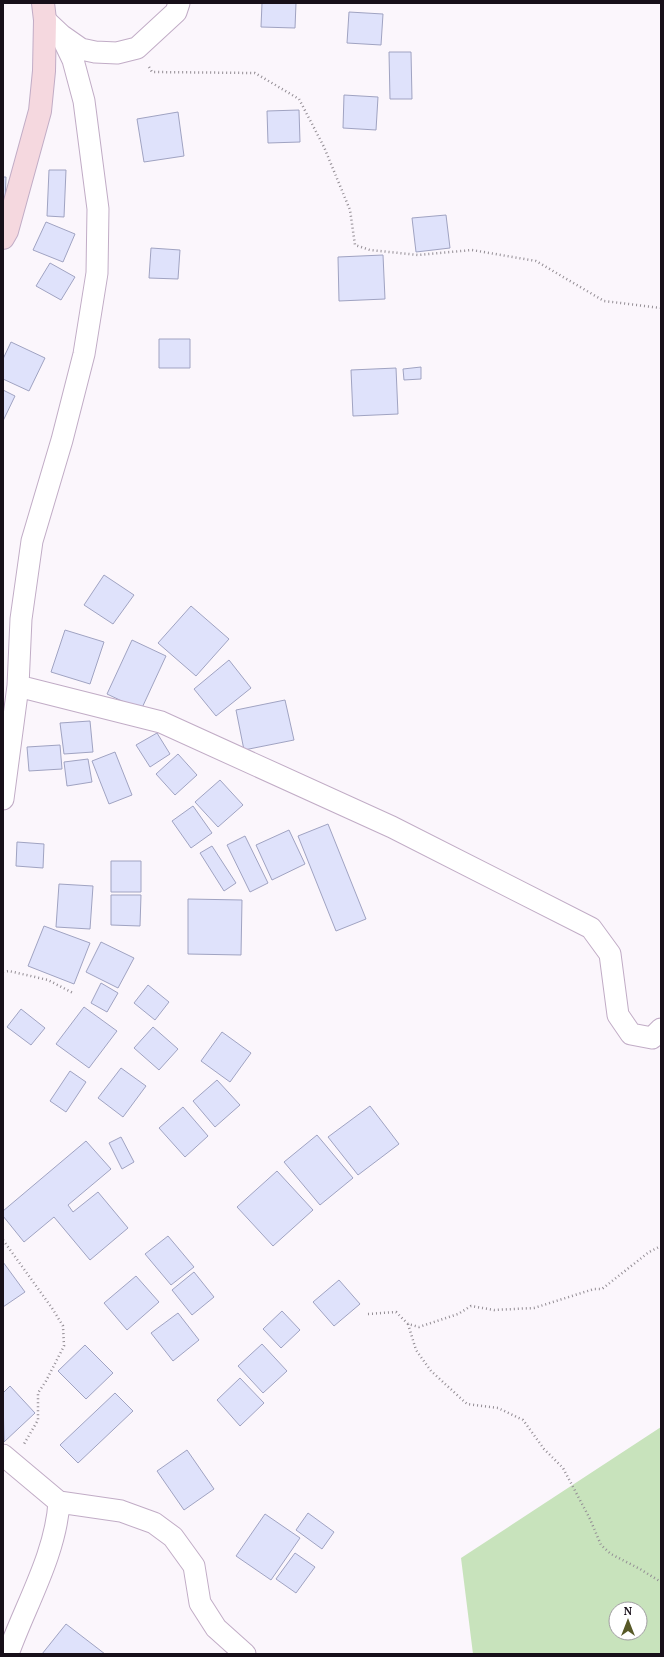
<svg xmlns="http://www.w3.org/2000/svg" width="664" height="1657" font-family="'PT Serif',serif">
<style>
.green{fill:#c8e3bc;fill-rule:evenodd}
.building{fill:#dfe2fb;stroke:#a0a3c2}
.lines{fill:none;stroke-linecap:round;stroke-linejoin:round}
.street-casing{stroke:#c1acc6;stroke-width:23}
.secondary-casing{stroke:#c1acc6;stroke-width:24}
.path{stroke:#938d94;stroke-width:2.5;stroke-dasharray:1 3;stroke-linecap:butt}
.street{stroke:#fff;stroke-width:21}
.secondary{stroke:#f5d8df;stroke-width:22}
</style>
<rect width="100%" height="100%" fill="#fbf6fc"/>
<path class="green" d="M661 1427V1654H473L461 1558ZM616 1609H640V1633H616Z"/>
<path class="building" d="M262 3H296L295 28 261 27Z
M349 12 383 14 381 45 347 43Z
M389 52H411L412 99H390Z
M344 95 378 97 376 130 343 128Z
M299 110 300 142 268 143 267 111Z
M178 112 184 156 144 162 137 119Z
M49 170H66L64 217 47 216Z
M3 177H6L5 206H3Z
M446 215 450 248 416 252 412 218Z
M46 222 75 234 63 262 33 250Z
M151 248 180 250 178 279 149 278Z
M383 255 385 299 339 301 338 257Z
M50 263 75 277 61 300 36 286Z
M159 339H190V368H159Z
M11 342 45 358 29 391 3 379V359Z
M421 367V379L404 380 403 369Z
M396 368 398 414 353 416 351 370Z
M3 390 15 396 3 421Z
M104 575 134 595 113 624 84 605Z
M191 606 229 639 196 676 158 643Z
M65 630 104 642 90 684 51 672Z
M132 640 166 656 141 710 107 694Z
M229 660 251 688 216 716 194 689Z
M285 700 294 740 244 750 236 710Z
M90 721 93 752 64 754 60 723Z
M157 733 170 754 150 767 136 745Z
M60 745 62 769 29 771 27 747Z
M115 752 132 795 109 804 92 761Z
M178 754 197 775 175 795 156 774Z
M88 759 92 782 67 786 64 762Z
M220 780 243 805 218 827 195 802Z
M193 806 212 833 191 848 172 821Z
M328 824 366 919 336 931 298 836Z
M289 830 305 864 272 880 256 845Z
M245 836 268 883 250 892 227 845Z
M17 842 44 844 43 868 16 866Z
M212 846 236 883 224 891 200 853Z
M111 861H141V892H111Z
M59 884 93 886 90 929 56 927Z
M111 895H141L140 926 111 925Z
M188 899 242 900 241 955 188 954Z
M44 926 90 943 74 984 28 966Z
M101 942 134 958 118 988 86 972Z
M101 983 118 993 107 1012 91 1003Z
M148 985 169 1002 155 1020 134 1003Z
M84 1007 117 1031 89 1068 56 1044Z
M21 1009 45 1028 31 1045 7 1027Z
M153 1027 178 1049 159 1070 134 1048Z
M222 1032 251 1053 230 1082 201 1061Z
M121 1068 146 1086 123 1117 98 1098Z
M70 1071 86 1082 66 1112 50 1101Z
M217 1080 240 1105 215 1127 193 1101Z
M370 1106 399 1144 358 1175 328 1137Z
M183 1107 208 1136 185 1157 159 1128Z
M317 1135 353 1178 320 1205 284 1162Z
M121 1137 134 1162 122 1169 109 1143Z
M86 1141 111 1169 68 1205 73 1212 98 1192 128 1228 90 1260 54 1217 24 1242 3 1216V1211Z
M277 1171 313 1210 273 1246 237 1207Z
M168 1236 194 1267 171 1285 145 1254Z
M3 1262 25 1292 3 1307Z
M194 1272 214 1297 192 1315 172 1290Z
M136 1276 159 1302 127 1330 104 1303Z
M339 1280 360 1304 334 1326 313 1302Z
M282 1311 300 1330 281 1348 263 1329Z
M178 1313 199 1340 173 1361 151 1333Z
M262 1344 287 1371 263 1393 238 1366Z
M85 1345 113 1373 86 1399 58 1371Z
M240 1378 264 1403 240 1426 217 1400Z
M10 1386 35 1413 4 1442 3 1393Z
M115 1393 133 1411 78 1463 60 1445Z
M187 1450 214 1489 184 1510 157 1471Z
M308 1513 334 1532 322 1549 296 1530Z
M265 1514 300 1538 271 1580 236 1556Z
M295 1553 315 1567 296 1593 276 1579Z
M66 1624 105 1654H42Z"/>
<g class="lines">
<defs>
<path id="street" d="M61 35 81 49 95 52 117 53 137 48 176 12 179 3
M18 686 161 722 392 827 591 928 610 954 618 1015 631 1034 652 1038 661 1029
M3 799 18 686 21 619 32 541 62 440 84 354 97 273 98 209 84 101 73 60 61 35 45 20
M3 1455 59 1502C56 1554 25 1606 8 1654
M59 1502 121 1511 154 1523 173 1537 194 1566 200 1603 216 1628 245 1654"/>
<path id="secondary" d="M3 238 7 231 40 111 44 71 45 20 43 3"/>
</defs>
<use href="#street" class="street-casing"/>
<use href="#secondary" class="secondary-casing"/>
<path class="path" d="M149 67 152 72 255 73 299 99 324 147 350 210 355 245 370 250 418 255 472 250 536 261 604 301 661 308
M3 972 9 971 48 980 73 993
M3 1240 52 1308 63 1326 64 1346 46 1381 38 1393V1420L24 1444
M368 1314 396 1312 408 1324 419 1327 458 1314 471 1306 494 1310 534 1308 594 1289H602L649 1252 661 1246
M408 1324 416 1350 431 1371 467 1404 498 1408 523 1420 544 1449 563 1468 590 1519 601 1545 611 1554 640 1569 661 1582"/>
<use href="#street" class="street"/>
<use href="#secondary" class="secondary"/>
</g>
<rect width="664" height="1657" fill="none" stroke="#170f19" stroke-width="8"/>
<g transform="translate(628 1621)"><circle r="19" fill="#ffffff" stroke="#a29fa3"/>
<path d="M0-3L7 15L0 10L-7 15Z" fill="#575927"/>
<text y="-6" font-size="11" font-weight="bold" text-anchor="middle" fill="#170f19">N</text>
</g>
</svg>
